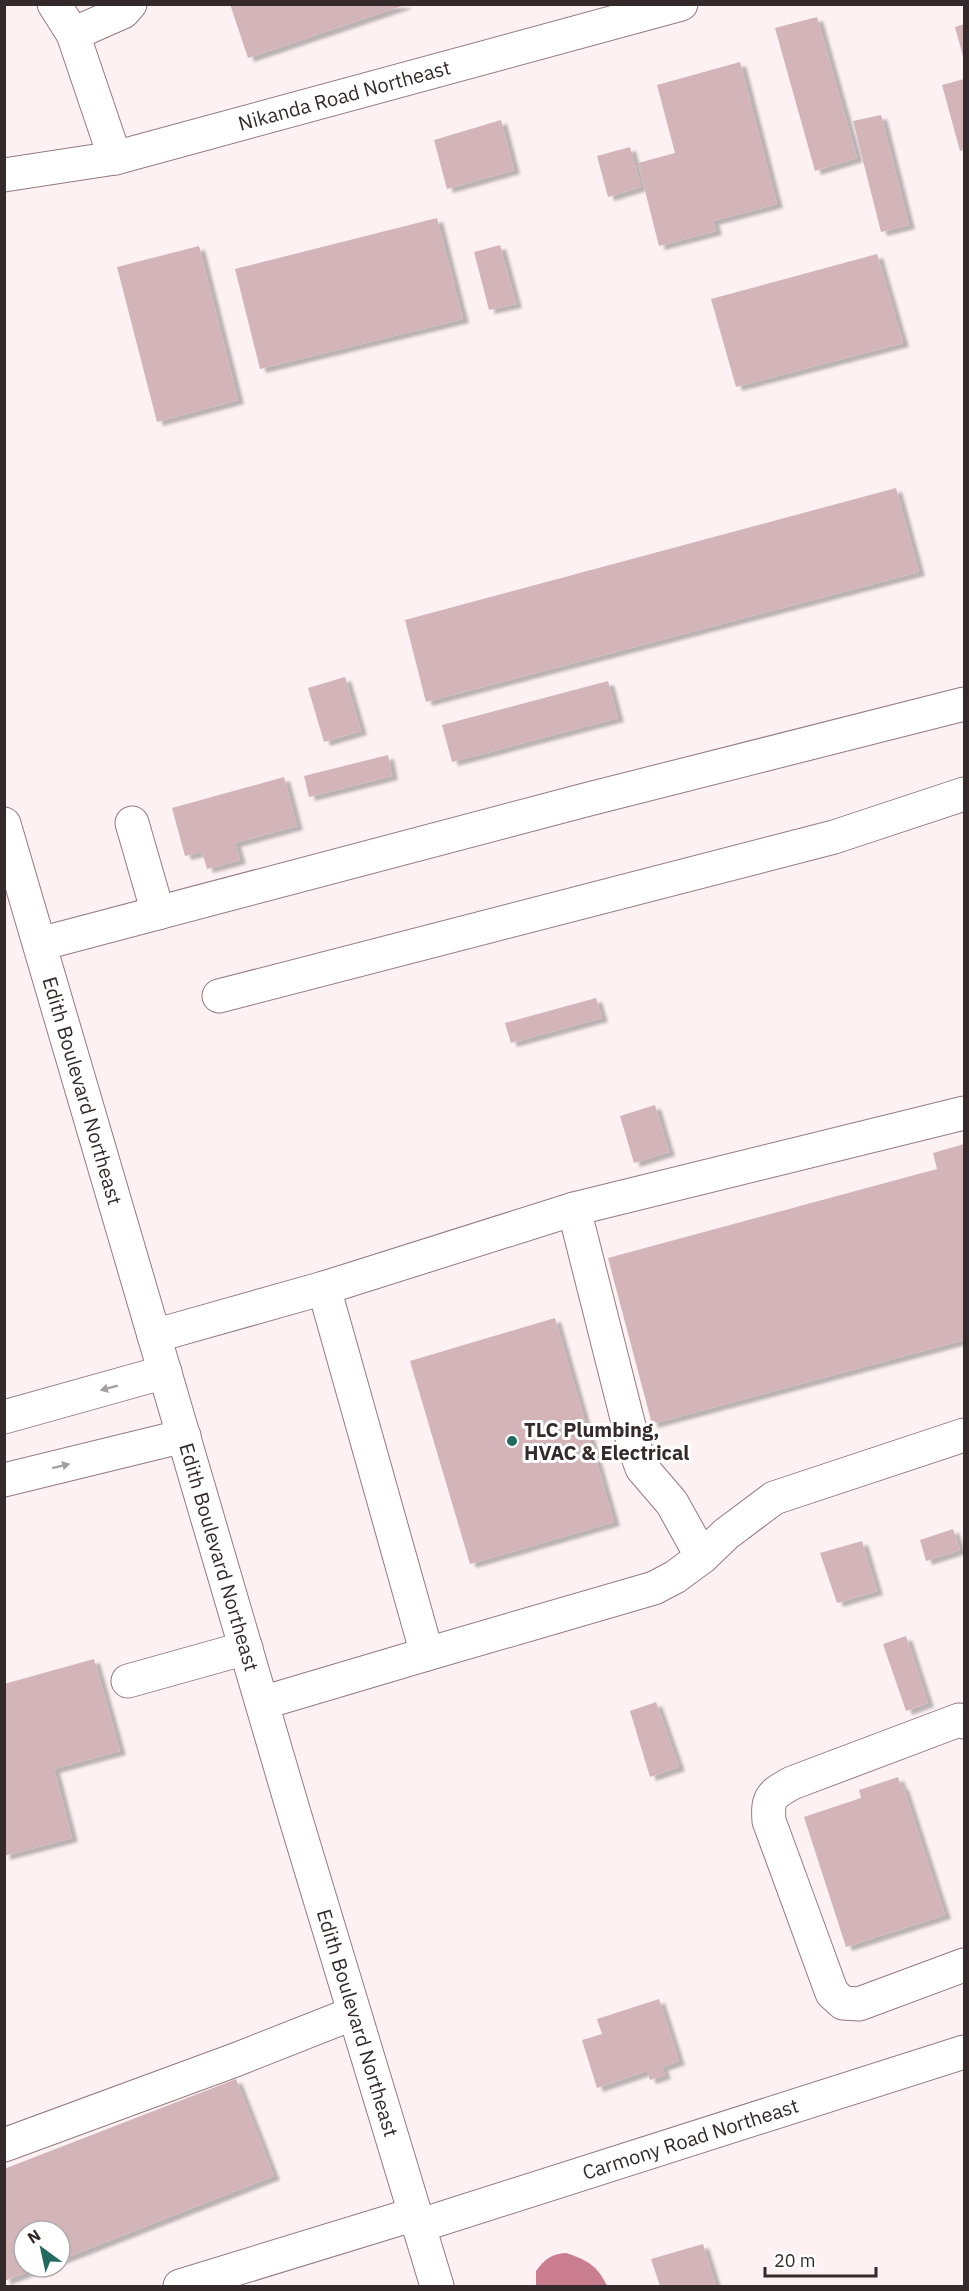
<svg xmlns="http://www.w3.org/2000/svg" width="969" height="2291" font-family="'IBM Plex Sans',sans-serif">
<style>
.water{fill:#ca7d8e}
.building{fill:#d2b4b9;filter:url(#shadow)}
.lines{fill:none;stroke-linecap:round;stroke-linejoin:round}
.minor-casing{stroke:#967a7f;stroke-width:35}
.minor{stroke:#fff;stroke-width:33}
.oneway{fill:#a49fa0}
.poi-dot{fill:#226a5f;stroke:#fff;stroke-width:2}
.labels{text-anchor:middle;stroke-width:6;stroke-linejoin:round;paint-order:stroke}
.street-label{font-size:20px;fill:#34292b;stroke:#fff}
.poi-label{font-size:20px;font-weight:bold;fill:#34292b;stroke:#fff;text-anchor:start}
</style>
<defs>
<filter id="shadow"><feDropShadow dx="6" dy="4" stdDeviation="1.5" flood-color="#0004"/></filter>
</defs>
<rect width="100%" height="100%" fill="#fdf1f3"/>
<path class="water" d="M566 2253C587 2260 598 2266 607 2286H536V2271C545 2259 551 2254 566 2253Z"/>
<path class="building" d="M230 4H404L405 5 248 58Z
M817 17 857 158 815 171 775 28Z
M964 24V60L955 27Z
M740 62 777 204 713 221 716 231 659 246 638 163 675 153 657 85Z
M964 79V150L960 151 942 85Z
M881 115 909 225 881 232 853 121Z
M501 120 514 170 447 189 434 140Z
M630 147 641 187 608 197 597 156Z
M437 218 463 319 260 369 235 269Z
M500 245 516 304 489 310 474 252Z
M199 246 238 400 157 422 117 267Z
M877 254 903 343 736 387 711 299Z
M896 488 919 572 426 702 405 620Z
M345 677 361 731 324 742 308 688Z
M608 681 618 718 452 762 442 725Z
M388 755 392 776 309 797 304 776Z
M284 777 297 826 235 843 240 860 207 869 202 852 185 856 172 808Z
M596 998 602 1018 511 1043 505 1023Z
M655 1105 669 1152 634 1163 620 1116Z
M964 1144V1340L652 1424 608 1258 937 1169 933 1153Z
M555 1318 614 1522 470 1564 410 1361Z
M953 1529 960 1550 926 1561 920 1540Z
M862 1541 877 1591 837 1603 820 1553Z
M906 1636 928 1703 906 1711 883 1644Z
M94 1659 120 1751 54 1769 72 1838 4 1856V1684Z
M656 1702 679 1767 650 1777 630 1711Z
M898 1777 901 1786H903L945 1915 846 1947 804 1817 861 1798 859 1790Z
M659 1999 679 2061 662 2067 665 2075 650 2080 647 2071 597 2088 582 2040 602 2034 597 2019Z
M236 2079 274 2176 60 2260V2231H24V2267H41L4 2281V2169Z
M703 2244 716 2286H660L651 2259Z"/>
<g class="lines">
<defs>
<g id="minor">
<path d="M54 4 73 34 115 158"/>
<path d="M73 34 123 12 130 4"/>
<path id="s1" d="M4 175 115 158 681 4"/>
<path d="M132 823 158 913"/>
<path id="s2" d="M4 824 294 1813 437 2286"/>
<path d="M40 944 589 799 964 704"/>
<path d="M219 996 834 837 964 794"/>
<path d="M574 1209 634 1446 642 1468 672 1503 702 1557"/>
<path d="M324 1288 574 1209 964 1113"/>
<path d="M154 1336 324 1288 427 1654 262 1703"/>
<path d="M4 1417 165 1372"/>
<path d="M4 1480 184 1436"/>
<path d="M427 1654 654 1588 675 1577 702 1557 726 1534 774 1498 964 1435"/>
<path d="M128 1681 246 1648"/>
<path d="M964 1722 959 1720 792 1783C772 1794 767 1797 769 1821L832 1993 843 2003 859 2004 964 1965"/>
<path d="M4 2145 235 2060 354 2013"/>
<path id="s3" d="M418 2226 964 2052"/>
<path d="M180 2286 415 2214"/>
</g>
</defs>
<use href="#minor" class="minor-casing"/>
<use href="#minor" class="minor"/>
</g>
<defs><path id="oneway-solid" d="M-6-.8H1V-3.2L6.5 0L1 3.2V.8H-6Z" transform="scale(1.5)"/></defs>
<g class="oneway">
<use href="#oneway-solid" transform="translate(109 1388) rotate(165)"/>
<use href="#oneway-solid" transform="translate(61 1466) rotate(-14)"/>
</g>
<circle class="poi-dot" cx="512" cy="1441" r="6"/>
<g class="labels">
<g class="street-label">
<text dy="7" stroke="none"><textPath href="#s1" startOffset="350">Nikanda Road Northeast</textPath></text>
<text dy="7" stroke="none"><textPath href="#s2" startOffset="278">Edith Boulevard Northeast</textPath></text>
<text dy="7" stroke="none"><textPath href="#s2" startOffset="764">Edith Boulevard Northeast</textPath></text>
<text dy="7" stroke="none"><textPath href="#s2" startOffset="1250">Edith Boulevard Northeast</textPath></text>
<text dy="7" stroke="none"><textPath href="#s3" startOffset="286">Carmony Road Northeast</textPath></text>
</g>
<g class="poi-label">
<text x="524" y="1437">TLC Plumbing,<tspan x="524" dy="23">HVAC &amp; Electrical</tspan></text>
</g>
</g>
<rect width="969" height="2291" fill="none" stroke="#34292b" stroke-width="12"/>
<g transform="translate(42 2249) rotate(327)"><circle r="28" fill="#ffffff" stroke="#aea9aa" stroke-width="1.5"/>
<path d="M0-4.5L10 22L0 15L-10 22Z" fill="#226a5f"/>
<text y="-9" font-size="16" font-weight="bold" text-anchor="middle" fill="#34292b">N</text>
</g>
<path d="M765 2267v9h111v-9" fill="none" stroke="#34292b" stroke-width="3"/>
<text x="774" y="2267" font-size="18" fill="#34292b" stroke="#ffffff" stroke-width="4.5" paint-order="stroke">20 m</text>
</svg>
